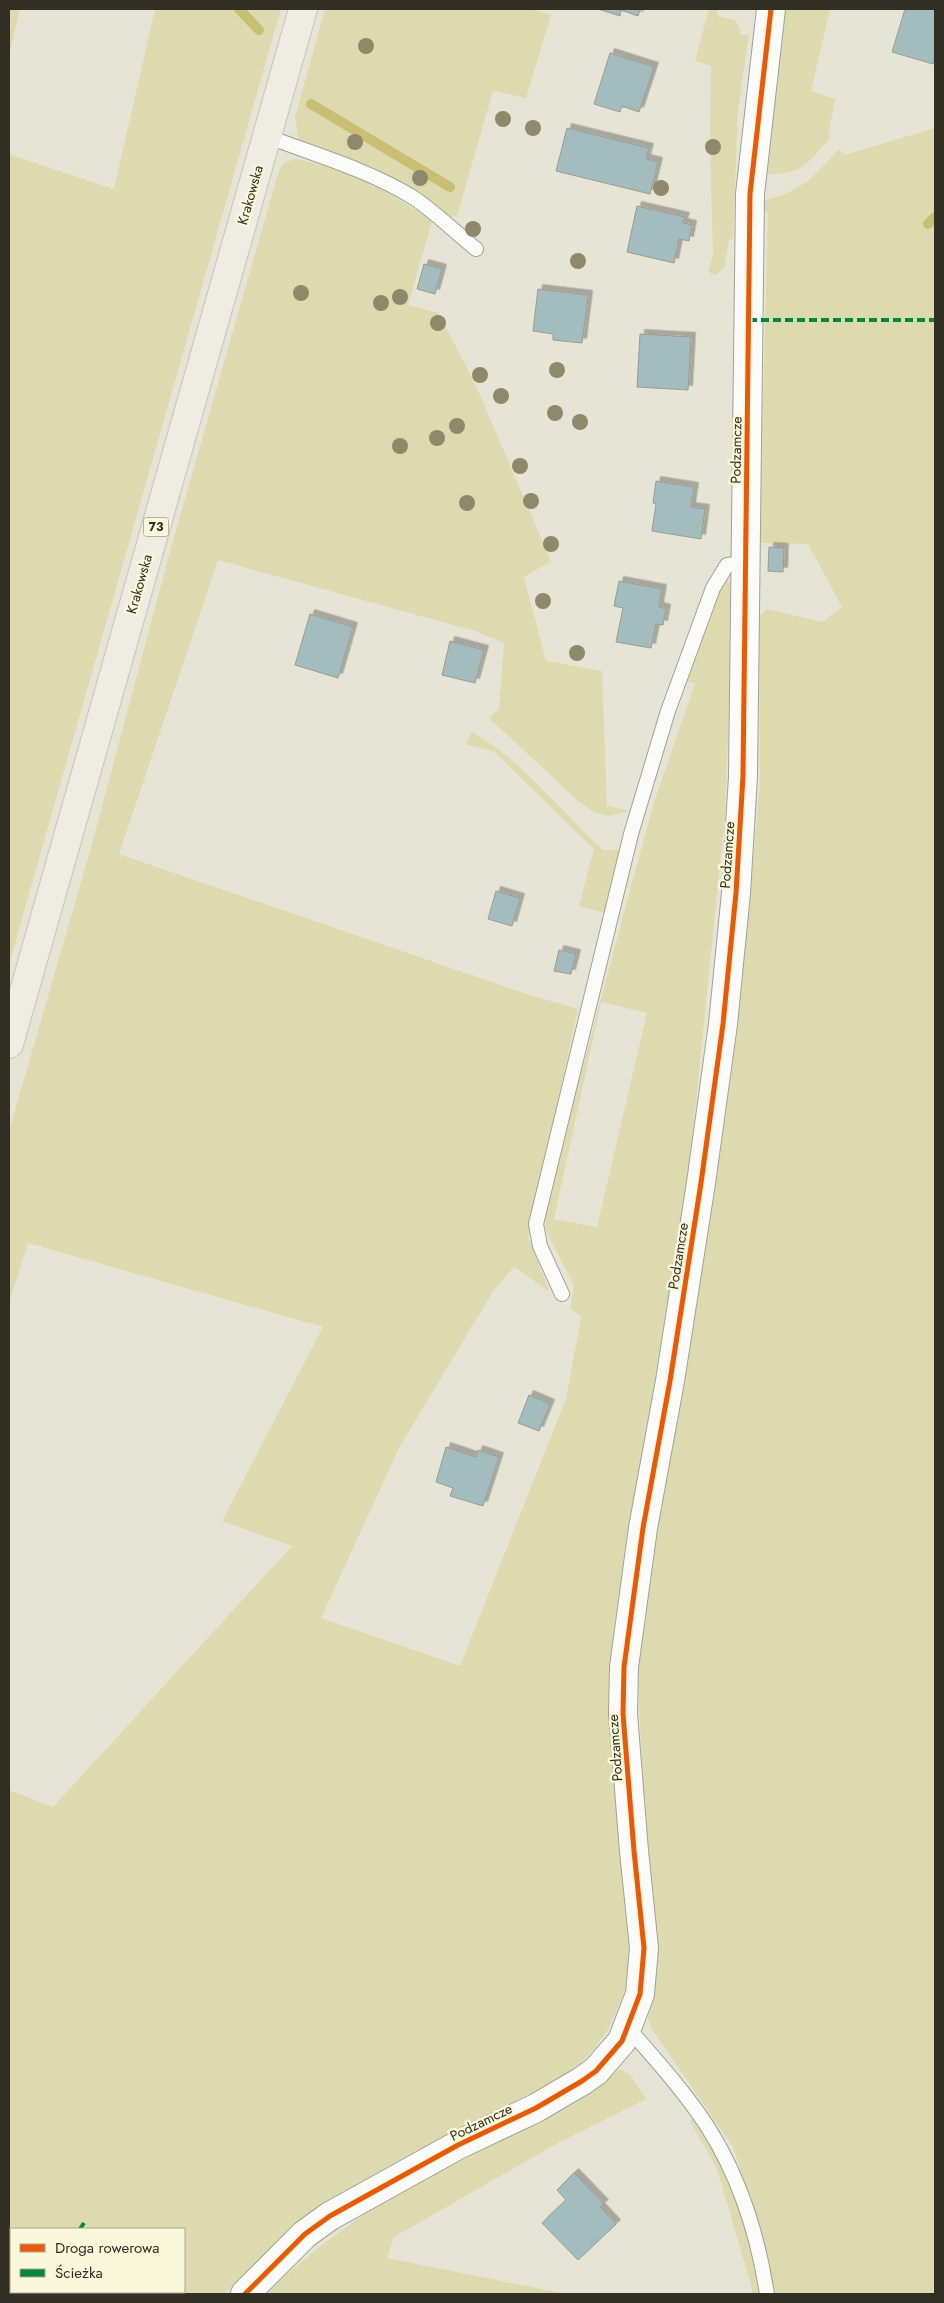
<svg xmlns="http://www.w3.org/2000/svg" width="944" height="2303" font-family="Jost,sans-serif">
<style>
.green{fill:#dedab0;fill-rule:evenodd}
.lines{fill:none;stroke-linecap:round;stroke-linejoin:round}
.stream{stroke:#c9bf70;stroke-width:10}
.building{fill:#a3bdbe;stroke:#979b96;filter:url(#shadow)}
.lane-casing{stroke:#a2a194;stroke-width:16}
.street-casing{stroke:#a2a194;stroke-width:30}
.primary-casing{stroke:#c5c4bc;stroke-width:30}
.lane{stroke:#fbfbf9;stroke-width:14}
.street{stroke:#fbfbf9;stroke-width:28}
.primary{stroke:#eeece3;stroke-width:28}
.quiet{stroke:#00873e;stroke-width:4;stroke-dasharray:8 4;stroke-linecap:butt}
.cycleway-casing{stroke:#faf7da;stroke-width:8}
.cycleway{stroke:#e8590c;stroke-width:5}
.tree{fill:#8d896a}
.labels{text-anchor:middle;stroke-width:5;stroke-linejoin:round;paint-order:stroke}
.shield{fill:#faf7da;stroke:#6d6b5b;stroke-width:1}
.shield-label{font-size:12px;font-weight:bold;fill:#312f24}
.street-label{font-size:14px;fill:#312f24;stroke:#faf7da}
</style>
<defs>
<filter id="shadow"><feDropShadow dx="4.5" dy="-4.5" stdDeviation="0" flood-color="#0004"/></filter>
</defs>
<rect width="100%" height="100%" fill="#e6e4d4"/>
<path class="green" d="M9 9H20L9 55Z
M155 9H281L9 964V154L114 189Z
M325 9H532L551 15 526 98 493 91 457 216 451 217 404 185 372 167 305 144 298 138 295 117Z
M709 9H718L717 16 735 20 740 28 741 35 749 34 738 111 733 238 729 240 725 266 716 275 708 272 713 255 710 146 711 66 695 61Z
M783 9H830L811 91 835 99 828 135 830 138C805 166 804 173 765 175Z
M935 128V2294H775L768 2254 733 2147 651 2028 648 2017 653 1995 639 1704V1666L644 1582 736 1039 760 783 759 616 767 609 823 622 842 607 808 544 759 543 768 213 764 212 765 200C803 191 813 177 839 149L845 155Z
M295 159C346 168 390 191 432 221L408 305 438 313 473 379 551 561 524 577 546 661 602 671 607 806 631 811 608 816 593 812 577 800 489 718 499 709 504 643 475 631 218 560 119 854 530 995 578 1009 528 1236 549 1291 514 1267 494 1290 400 1446 321 1618 460 1666 566 1399 581 1317 570 1308 574 1285 546 1231 544 1211 653 805 695 684 685 680 721 585 727 581 731 583V657L725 816 684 1220 614 1626 611 1700 612 1770 629 1905 628 1974 625 1991 609 2028 595 2048 580 2064 557 2079 330 2199 224 2294H9V1790L53 1807 292 1546 222 1521 323 1327 28 1243 9 1303V1131L92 844 171 548 279 170 284 163ZM601 1002 647 1013 597 1227 554 1219ZM11 2229H184V2292H11Z
M472 732C523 761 560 810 603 850H620L604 913 579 906 594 849 494 752 466 744Z
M619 2069 630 2074 646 2099 556 2144 394 2237 387 2258 567 2294H267L287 2274 322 2245 383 2200 576 2103 597 2089Z
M692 2118 722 2166 739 2202 760 2294H752L751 2285 717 2169 690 2121Z"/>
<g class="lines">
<path class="stream" d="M239 9 259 30
M311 104 450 187
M928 224 935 217"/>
</g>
<path class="building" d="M598 9H640L638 16 621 10 620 16Z
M905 9H935V57L933 64 892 52Z
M610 53 654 67 639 112 622 106 620 112 594 104Z
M567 128 649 148 646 159 658 162 650 194 556 171Z
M637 206 685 217 683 223 692 225 689 241 679 239 674 263 627 252Z
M424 264 442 269 435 294 417 289Z
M538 289 588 295 582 343 553 340V334L533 331Z
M640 334 691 337 688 390 637 387Z
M656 481 694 487 691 507 705 509 701 539 652 531 656 504 653 503Z
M769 547 784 548 783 572 768 571Z
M619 581 662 589 659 607 666 609 663 625 656 624 651 648 616 642 623 608 614 606Z
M310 614 353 627 338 678 295 665Z
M450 641 484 650 475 683 442 675Z
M496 891 520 898 512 926 488 919Z
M559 950 576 954 571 974 554 971Z
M529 1395 550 1404 539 1431 518 1423Z
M446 1447 476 1457 478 1450 499 1457 483 1506 450 1496 453 1488 436 1482Z
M574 2173 604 2204 600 2207 616 2224 578 2260 542 2223 566 2200 557 2190Z"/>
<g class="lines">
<defs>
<path id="lane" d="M266 136C316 155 369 170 414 198 436 213 455 232 476 249
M562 1294 540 1246 536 1224 631 834 668 711 713 588 727 565 746 563
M628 2028C656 2060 684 2091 707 2126 739 2176 758 2236 767 2294"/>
<path id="street" d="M245 2294 305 2234 330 2216 458 2145 536 2108 582 2081 596 2071 622 2041 640 1994 644 1948 634 1851 623 1714 624 1667 643 1528 670 1381 701 1183 723 1024 736 893 743 776 750 194 771 9"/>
<path id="primary" d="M9 1044 303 9"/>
</defs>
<use href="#lane" class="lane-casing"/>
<use href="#street" class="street-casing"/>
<use href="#primary" class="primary-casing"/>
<use href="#lane" class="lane"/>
<use href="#street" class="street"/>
<use href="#primary" class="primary"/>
<path class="quiet" d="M749 320H935
M80 2229 84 2223
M56 2294V2292"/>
<defs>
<path id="cycleway" d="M245 2294 305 2234 330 2216 458 2145 536 2108 582 2081 596 2071 622 2041 640 1994 644 1948 634 1851 623 1714 624 1667 643 1528 670 1381 701 1183 723 1024 736 893 743 776 750 194 771 9"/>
</defs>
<use href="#cycleway" class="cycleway-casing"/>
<use href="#cycleway" class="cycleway"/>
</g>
<g class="tree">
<circle cx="366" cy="46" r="8"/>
<circle cx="503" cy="119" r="8"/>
<circle cx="533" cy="128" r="8"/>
<circle cx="355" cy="142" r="8"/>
<circle cx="713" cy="147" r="8"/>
<circle cx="420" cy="178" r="8"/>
<circle cx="661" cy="188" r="8"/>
<circle cx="473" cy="229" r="8"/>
<circle cx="578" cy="261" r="8"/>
<circle cx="301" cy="293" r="8"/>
<circle cx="400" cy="297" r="8"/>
<circle cx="381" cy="303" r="8"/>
<circle cx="438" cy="323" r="8"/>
<circle cx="557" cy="370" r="8"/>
<circle cx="480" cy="375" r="8"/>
<circle cx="501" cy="396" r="8"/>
<circle cx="555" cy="413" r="8"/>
<circle cx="580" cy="422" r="8"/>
<circle cx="457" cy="426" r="8"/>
<circle cx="437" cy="438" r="8"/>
<circle cx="400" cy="446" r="8"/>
<circle cx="520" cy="466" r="8"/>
<circle cx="531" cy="501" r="8"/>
<circle cx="467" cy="503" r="8"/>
<circle cx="551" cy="544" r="8"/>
<circle cx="543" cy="601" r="8"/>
<circle cx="577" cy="653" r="8"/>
</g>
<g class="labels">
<rect class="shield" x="143.5" y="517.5" width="25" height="19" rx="4"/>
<g class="shield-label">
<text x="156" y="531">73</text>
</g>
<g class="street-label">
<text transform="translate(250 195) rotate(-74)" y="5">Krakowska</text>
<text transform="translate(736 450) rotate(-89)" y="5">Podzamcze</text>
<text transform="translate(139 584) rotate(-74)" y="5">Krakowska</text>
<text transform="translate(727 855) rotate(-86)" y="5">Podzamcze</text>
<text transform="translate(678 1256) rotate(-81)" y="5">Podzamcze</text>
<text transform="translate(615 1748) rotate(-94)" y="5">Podzamcze</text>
<text transform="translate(481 2122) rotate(-26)" y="5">Podzamcze</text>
</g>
</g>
<rect width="944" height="2303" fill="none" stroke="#312f24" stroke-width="20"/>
<rect x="10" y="2228" width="175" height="65" fill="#faf7da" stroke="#aaa791"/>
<rect x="20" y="2244" width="25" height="8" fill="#e8590c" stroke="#aaa791"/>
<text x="55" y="2253" font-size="15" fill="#312f24">Droga rowerowa</text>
<rect x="20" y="2269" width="25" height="8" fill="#00873e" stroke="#aaa791"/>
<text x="55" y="2278" font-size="15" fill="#312f24">Ścieżka</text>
</svg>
